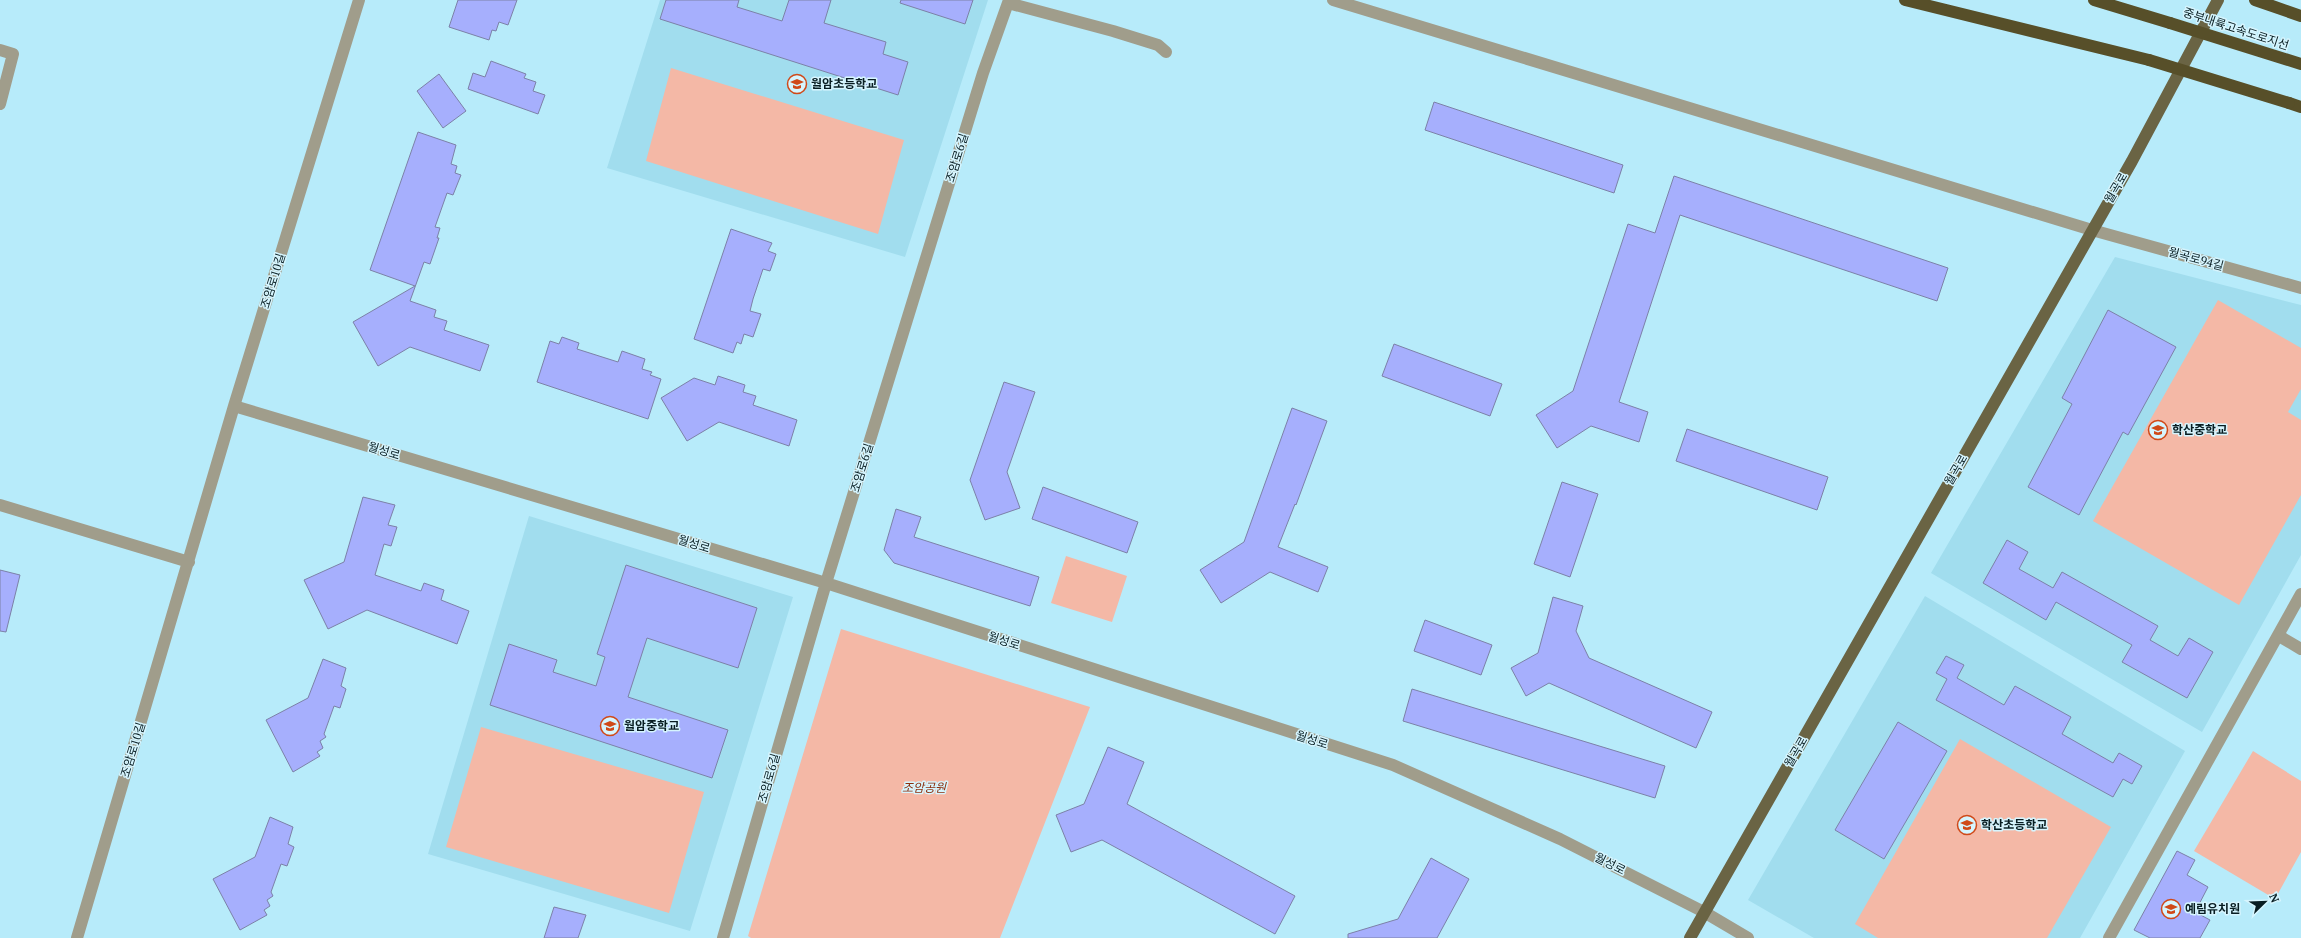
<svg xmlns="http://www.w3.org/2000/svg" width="2301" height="938" font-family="'PT Serif','Noto Sans KR',serif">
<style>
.built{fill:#a1ddee}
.green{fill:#f4b8a6}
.building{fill:#a6affd;stroke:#7c81a7}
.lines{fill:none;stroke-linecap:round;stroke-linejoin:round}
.minor{stroke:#a09d8b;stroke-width:12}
.major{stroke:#6a6444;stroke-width:12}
.highway{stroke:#574f29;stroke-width:12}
.highway-bridge{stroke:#574f29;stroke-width:12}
.labels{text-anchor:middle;stroke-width:3;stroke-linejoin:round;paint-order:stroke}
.street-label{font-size:12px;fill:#081d22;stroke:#d6f5fe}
.poi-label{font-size:12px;font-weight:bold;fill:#081d22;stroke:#d6f5fe;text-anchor:start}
.park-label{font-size:12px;font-style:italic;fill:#8c2e0c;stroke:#d6f5fe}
</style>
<rect width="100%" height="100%" fill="#b7ebfa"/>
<path class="built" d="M660 0H988L905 257 607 168Z
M2115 257 2301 305V555L2202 732 1931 573Z
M529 516 793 597 690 931 428 854Z
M1925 596 2185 751 2080 938H1814L1748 900Z"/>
<path class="green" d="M671 68 904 140 878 234 646 161Z
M2218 300 2301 348V389L2288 412 2301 420V495L2239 605 2093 521Z
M1066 556 1127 576 1112 622 1051 603Z
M841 629 1090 707 1000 938H751L748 936Z
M481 727 704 792 669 913 446 847Z
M1960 739 2111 827 2047 938H1878L1855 924Z
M2253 751 2301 781V852L2275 899 2194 851Z"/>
<path class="building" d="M458 0H517L508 25 499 22 496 31 492 30 489 40 449 27Z
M666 0H739L737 7 782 21 789 0H831L824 23 886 42 883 54 908 62 898 95 660 19Z
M901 0H973L965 24 900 3Z
M491 61 526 74 524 78 536 82 533 91 545 95 538 114 468 89 473 73 485 77Z
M439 74 466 111 443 128 417 91Z
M1434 102 1623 165 1614 193 1425 130Z
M418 132 456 145 451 164 457 166 455 173 461 175 453 195 447 193 435 227 440 228 437 238H439L430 264 424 262 410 301 436 310 434 317 447 321 444 330 489 345 480 371 410 347 378 366 353 322 415 286 370 270Z
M1674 176 1948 268 1937 301 1680 215 1619 402 1648 412 1639 442 1591 426 1557 448 1536 415 1573 391 1628 224 1655 233Z
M731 229 772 243 768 251 776 254 770 271 763 269 753 299 750 311 761 314 753 337 744 334 741 344 737 342 733 353 694 339Z
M2108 310 2176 347 2128 435 2123 432 2079 515 2028 487 2072 404 2062 398Z
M562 337 579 343 577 349 618 362 622 351 645 359 642 369 652 372 650 375 661 379 648 419 537 382 550 341 559 344Z
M1394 344 1502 384 1490 416 1382 376Z
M718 376 745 385 743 392 756 396 753 405 797 420 789 446 719 422 687 441 661 398 694 378 715 385Z
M1004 382 1035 392 1007 472 1020 508 985 520 970 480Z
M1292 408 1327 421 1296 505 1295 504 1278 547 1328 567 1318 592 1270 572 1221 603 1200 570 1244 542Z
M1687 429 1828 477 1817 510 1676 461Z
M1562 482 1598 494 1570 577 1534 564Z
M1043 487 1138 522 1127 553 1032 519Z
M363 497 395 505 388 525 397 527 391 546 384 544 375 575 421 591 424 583 444 590 441 600 469 611 457 644 367 610 328 629 304 580 344 562Z
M896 509 921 517 914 537 1039 577 1030 606 894 563 884 550Z
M2007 540 2028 552 2019 569 2053 588 2062 572 2158 626 2150 640 2178 656 2189 638 2213 652 2187 698 2122 662 2132 645 2056 602 2046 620 1983 583Z
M626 565 757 608 738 668 647 638 628 697 728 730 712 778 490 705 509 644 557 660 553 672 596 686 605 657 597 654Z
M0 570 20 575 6 632 0 631Z
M1553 597 1583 606 1576 631 1589 658 1712 712 1696 748 1549 683 1526 696 1511 668 1538 653Z
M1425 620 1492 645 1481 675 1414 651Z
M1946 656 1964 665 1957 678 2004 705 2015 686 2071 717 2062 734 2113 763 2119 753 2142 766 2132 784 2123 779 2113 797 1936 700 1947 679 1936 673Z
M323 659 346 668 341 686 346 689 340 708 334 706 324 734 326 737 320 741 323 748 317 752 320 756 293 772 266 720 308 698Z
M1412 689 1665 766 1655 798 1403 721Z
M1898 722 1947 751 1884 859 1835 830Z
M1108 747 1144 762 1127 804 1295 896 1275 934 1102 840 1071 852 1056 815 1084 804Z
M270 817 293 827 288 844 294 847 287 866 281 864 271 892 273 896 267 900 270 906 264 910 267 915 240 930 213 879 255 857Z
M2177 851 2195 860 2187 875 2208 887 2195 912 2210 920 2200 938H2150L2134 930Z
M1431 858 1469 879 1437 938H1348V934L1398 919Z
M554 907 586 915 578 938H544Z"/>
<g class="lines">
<path class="minor" d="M1333 0 2092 230 2301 288
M1008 3 1113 31 1158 45 1166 52
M0 50 13 54 0 104
M234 406 826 583 1393 765 1560 839 1704 912 1748 938
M0 505 189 562
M2279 636 2301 649
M77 938 234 406 359 0
M723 938 826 583 983 73 1009 0
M2109 938 2301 594"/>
<path class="major" d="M1690 938 2132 161 2218 0"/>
<path class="highway" d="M1905 0 2149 60
M2094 0 2170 23
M2255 0 2301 16
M2289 103 2301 107"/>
<path class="highway-bridge" d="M2170 23 2301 64
M2149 60 2289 103"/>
</g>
<defs>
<symbol id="school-ring" viewBox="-11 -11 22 22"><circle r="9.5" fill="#d6f5fe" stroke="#d04918" stroke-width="1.5"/><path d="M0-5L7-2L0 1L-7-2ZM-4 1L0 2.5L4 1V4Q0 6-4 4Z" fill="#d04918"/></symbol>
</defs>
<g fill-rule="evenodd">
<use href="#school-ring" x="786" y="73" width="22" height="22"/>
<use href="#school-ring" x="2147" y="419" width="22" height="22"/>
<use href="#school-ring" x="599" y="715" width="22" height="22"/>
<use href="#school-ring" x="1956" y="814" width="22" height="22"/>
<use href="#school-ring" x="2160" y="898" width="22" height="22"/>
</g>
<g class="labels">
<g class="street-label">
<text transform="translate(2236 29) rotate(18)" y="4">중부내륙고속도로지선</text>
<text transform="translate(957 158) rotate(-73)" y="4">조암로6길</text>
<text transform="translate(2116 188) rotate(-60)" y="4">월곡로</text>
<text transform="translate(2196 259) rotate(15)" y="4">월곡로94길</text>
<text transform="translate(273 281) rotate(-73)" y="4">조암로10길</text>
<text transform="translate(384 451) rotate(17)" y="4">월성로</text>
<text transform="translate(862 468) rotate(-73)" y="4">조암로6길</text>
<text transform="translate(1956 470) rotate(-60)" y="4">월곡로</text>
<text transform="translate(694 544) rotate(17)" y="4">월성로</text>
<text transform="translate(1004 641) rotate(18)" y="4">월성로</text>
<text transform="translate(1312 740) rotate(18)" y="4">월성로</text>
<text transform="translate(133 750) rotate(-73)" y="4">조암로10길</text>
<text transform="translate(1796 752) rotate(-60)" y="4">월곡로</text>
<text transform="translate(769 778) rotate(-74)" y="4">조암로6길</text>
<text transform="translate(1610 864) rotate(27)" y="4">월성로</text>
</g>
<g class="poi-label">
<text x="811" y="88">월암초등학교</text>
<text x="2172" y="434">학산중학교</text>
<text x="624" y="730">월암중학교</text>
<text x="1981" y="829">학산초등학교</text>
<text x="2185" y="913">예림유치원</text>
</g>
<g class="park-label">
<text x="924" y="792">조암공원</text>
</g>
</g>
<g transform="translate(2265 902) rotate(67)" stroke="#d6f5fe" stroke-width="3" paint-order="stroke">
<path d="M0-3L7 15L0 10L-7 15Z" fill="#081d22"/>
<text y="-6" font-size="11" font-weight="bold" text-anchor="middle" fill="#081d22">N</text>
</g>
</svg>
